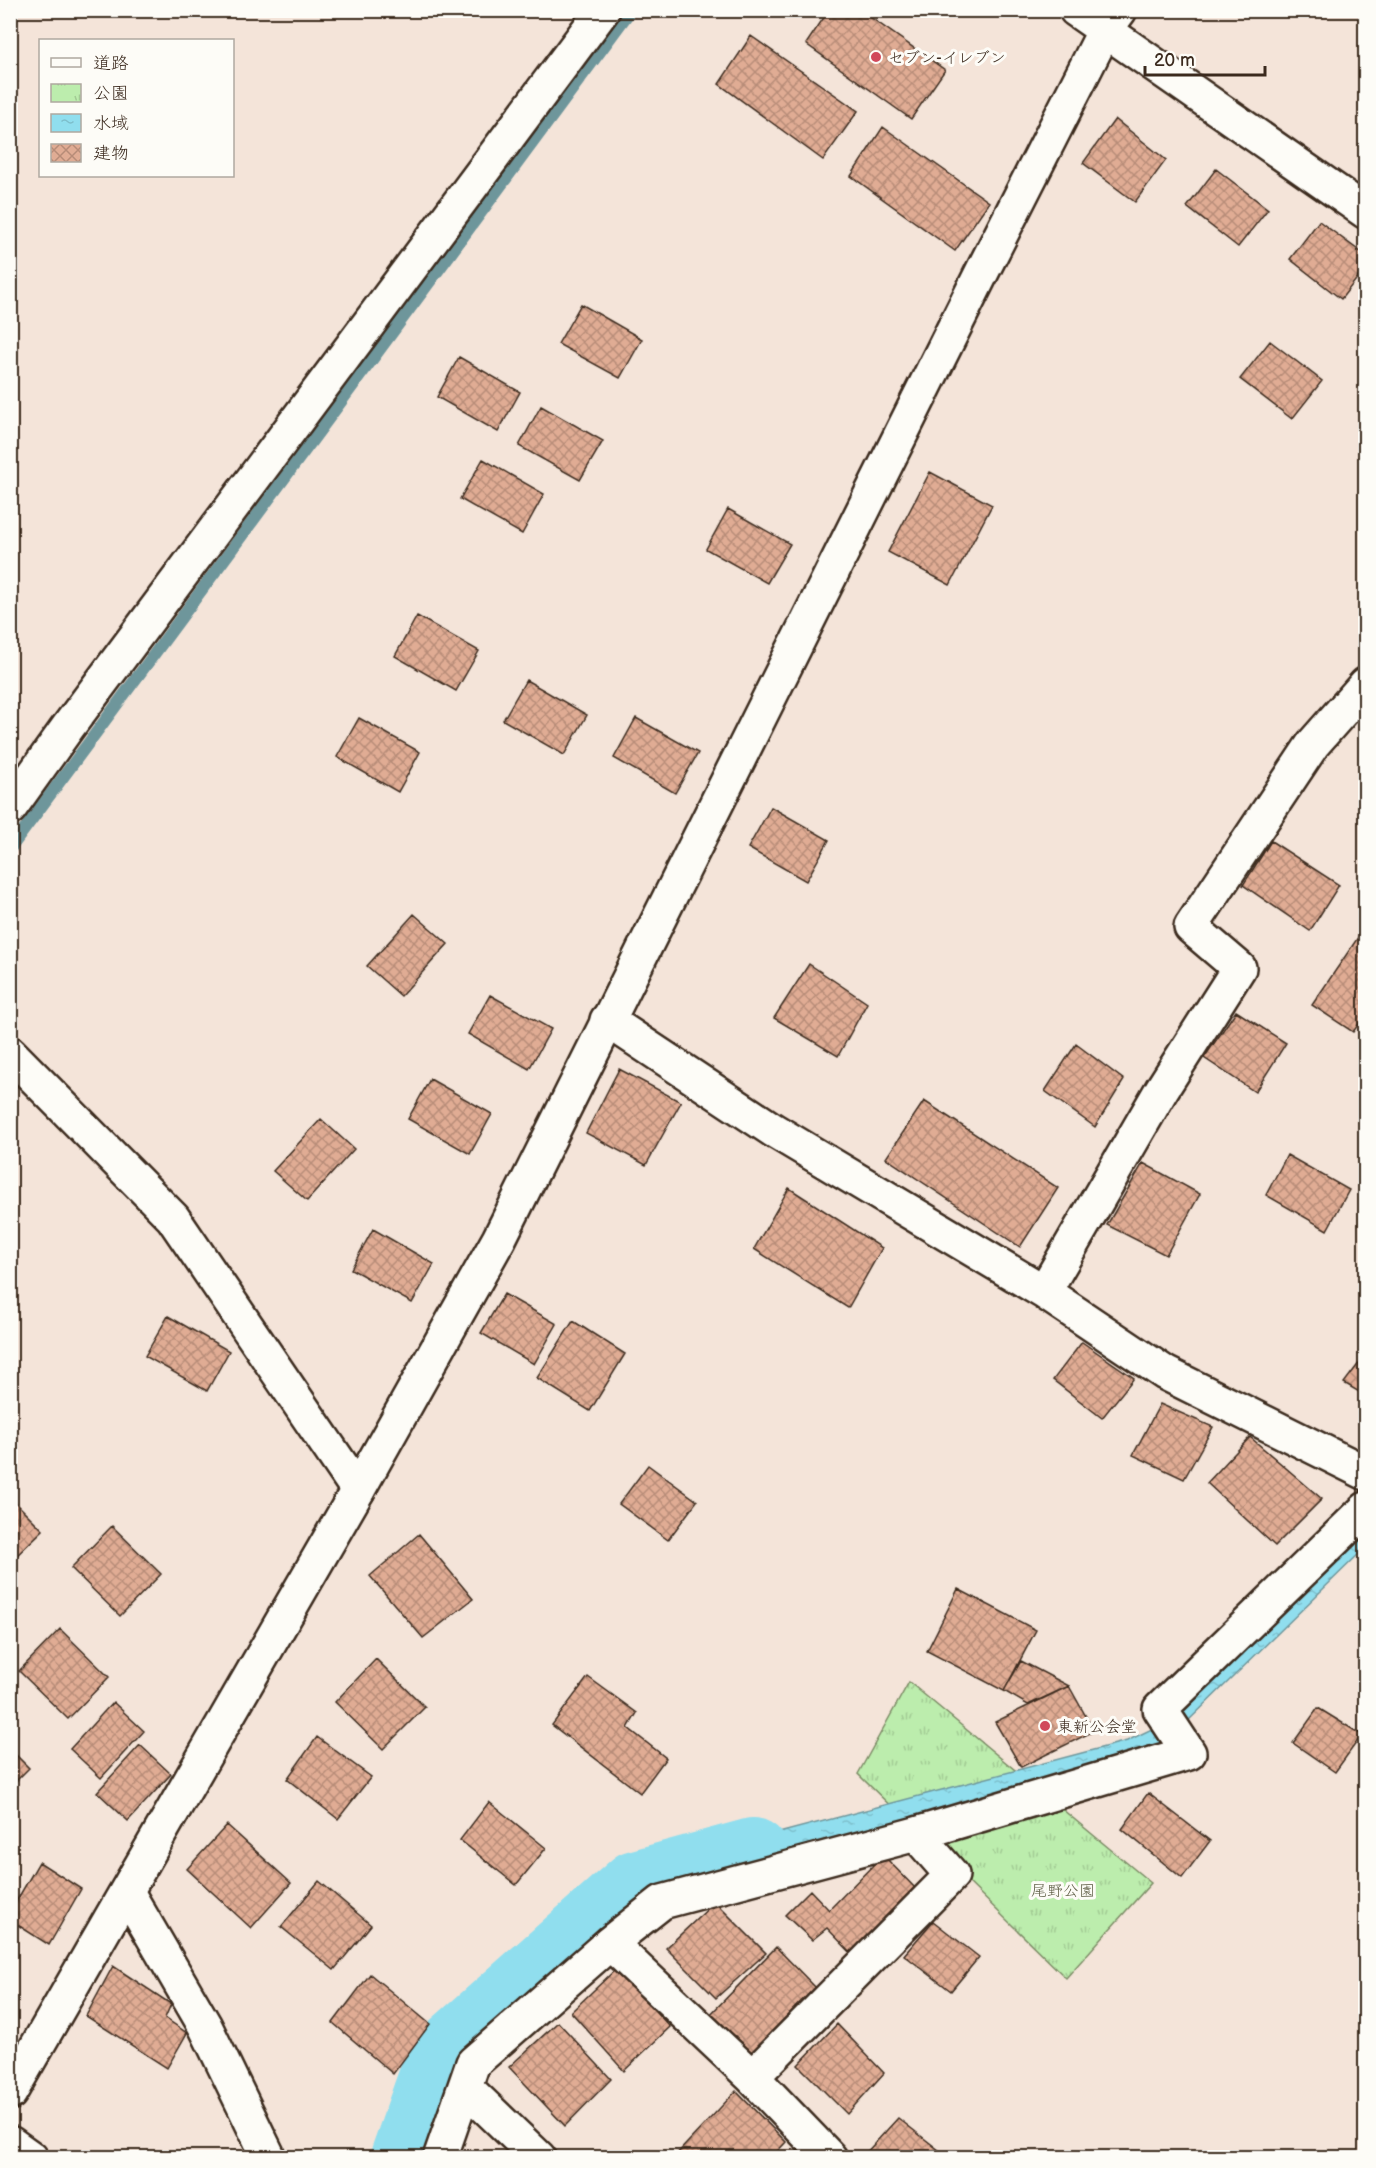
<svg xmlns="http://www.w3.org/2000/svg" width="1376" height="2168" font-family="'Balsamiq Sans','Klee One',sans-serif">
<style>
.park{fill:url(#park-tufts);stroke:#7c8c66;stroke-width:1.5}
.water{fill:url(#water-ripples);stroke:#6e969b;stroke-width:1.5}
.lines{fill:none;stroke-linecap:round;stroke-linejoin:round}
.stream{stroke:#6e969b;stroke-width:12}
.river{stroke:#90deee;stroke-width:72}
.building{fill:url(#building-cross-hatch);stroke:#3b2a1e;stroke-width:1.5}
.minor-casing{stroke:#3b2a1e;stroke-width:38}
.tertiary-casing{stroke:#3b2a1e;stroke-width:38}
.minor{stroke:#fdfcf7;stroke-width:33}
.tertiary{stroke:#fdfcf7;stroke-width:33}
.poi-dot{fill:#d1495b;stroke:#fdfcf7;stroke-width:2}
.labels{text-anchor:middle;stroke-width:6;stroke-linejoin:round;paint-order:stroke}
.poi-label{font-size:16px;fill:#3b2a1e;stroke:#fdfcf7;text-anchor:start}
.park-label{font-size:16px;fill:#5b5b42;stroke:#fdfcf7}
</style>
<defs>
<pattern id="park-tufts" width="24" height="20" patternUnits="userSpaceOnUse" patternTransform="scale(1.5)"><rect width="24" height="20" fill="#bcedad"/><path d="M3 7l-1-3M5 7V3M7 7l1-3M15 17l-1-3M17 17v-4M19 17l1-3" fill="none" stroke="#a2cb94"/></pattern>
<pattern id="water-ripples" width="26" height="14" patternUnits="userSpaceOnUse" patternTransform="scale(1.5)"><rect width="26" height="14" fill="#90deee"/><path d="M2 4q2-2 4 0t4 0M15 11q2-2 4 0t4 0" fill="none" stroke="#7dbfcc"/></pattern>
<pattern id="building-cross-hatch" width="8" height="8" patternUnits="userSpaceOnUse" patternTransform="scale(1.5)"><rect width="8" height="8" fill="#e0ac94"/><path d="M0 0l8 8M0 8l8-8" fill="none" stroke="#b78c78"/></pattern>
</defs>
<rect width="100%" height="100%" fill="#f4e4d9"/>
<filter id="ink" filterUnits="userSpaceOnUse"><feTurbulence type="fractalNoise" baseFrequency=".0167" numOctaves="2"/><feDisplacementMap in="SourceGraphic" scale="12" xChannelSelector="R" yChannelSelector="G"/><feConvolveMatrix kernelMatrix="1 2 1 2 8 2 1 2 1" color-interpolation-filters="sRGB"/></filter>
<g filter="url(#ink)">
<path class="park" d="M909 1682 1151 1883 1066 1978 858 1774Z"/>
<path class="water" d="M1365 1532V1548L1187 1722 1153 1762 663 1894 654 1866 1127 1741 1177 1717Z"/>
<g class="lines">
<path class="stream" d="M10 849 631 10"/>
<path class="river" d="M406 2158 441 2059 636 1886 753 1854"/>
</g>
<path class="building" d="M829 10H860L945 70 911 119 806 44Z
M751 36 858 111 823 160 719 84Z
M1115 119 1166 160 1135 202 1083 163Z
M883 127 989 202 955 251 851 176Z
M1216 169 1268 209 1238 247 1187 207Z
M1319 221 1366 256V267L1341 299 1290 259Z
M581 304 642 339 620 378 558 344Z
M1270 341 1322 381 1292 419 1240 379Z
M459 357 520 392 498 432 437 397Z
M541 406 603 441 580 480 519 446Z
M483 459 544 494 522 534 460 499Z
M930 472 992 505 950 585 888 552Z
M728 509 790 544 767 583 706 549Z
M417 616 479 651 456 691 395 656Z
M526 680 587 715 564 755 503 720Z
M359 718 420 752 398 792 337 757Z
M636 718 698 753 675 793 614 758Z
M771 807 829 840 806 881 748 848Z
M1271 841 1339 885 1310 931 1243 885Z
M414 914 448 944 401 996 367 966Z
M1359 936 1366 940V1014L1353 1032 1312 1005Z
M809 964 867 1003 838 1056 774 1018Z
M490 995 551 1029 529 1069 468 1034Z
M1236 1011 1286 1043 1255 1092 1204 1058Z
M1076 1044 1124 1080 1095 1127 1045 1091Z
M619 1069 681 1102 646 1165 586 1133Z
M430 1079 492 1114 470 1154 408 1119Z
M924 1101 1058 1188 1020 1247 886 1158Z
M321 1119 354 1149 307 1201 273 1171Z
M1287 1155 1349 1190 1327 1230 1266 1195Z
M1143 1163 1200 1194 1166 1255 1107 1225Z
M789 1188 882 1248 848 1308 754 1249Z
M373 1229 434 1264 412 1303 351 1269Z
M504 1294 557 1324 534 1364 481 1333Z
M168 1316 229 1351 207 1391 145 1356Z
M573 1321 625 1354 590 1411 537 1378Z
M1082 1342 1134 1378 1102 1418 1053 1380Z
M1366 1354V1396L1344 1383Z
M1160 1404 1213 1427 1184 1479 1133 1455Z
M1250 1437 1322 1499 1275 1546 1207 1483Z
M648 1465 697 1501 668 1540 619 1504Z
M10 1497 43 1530 11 1561H10Z
M112 1526 161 1574 120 1616 71 1568Z
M419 1534 473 1599 423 1638 370 1576Z
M958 1589 1036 1630 1004 1691 927 1651Z
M60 1629 109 1677 68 1719 19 1671Z
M376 1659 425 1707 383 1749 335 1702Z
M1021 1661 1069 1686 1028 1705 1004 1691Z
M588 1677 637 1713 628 1728 666 1758 640 1793 552 1725Z
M1069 1686 1094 1731 1021 1767 995 1722Z
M113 1702 144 1731 101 1778 70 1749Z
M1318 1708 1362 1735 1335 1772 1293 1743Z
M317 1737 371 1777 338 1819 287 1779Z
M140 1745 171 1774 128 1821 97 1792Z
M10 1749 29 1768 10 1787Z
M1148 1793 1210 1841 1182 1878 1122 1829Z
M489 1802 546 1848 516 1885 460 1840Z
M227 1825 291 1883 251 1928 187 1869Z
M883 1855 917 1890 853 1955 827 1928 812 1940 785 1915 810 1890 829 1910Z
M39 1862 81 1889 49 1945 10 1920V1912Z
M319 1881 371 1925 334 1970 281 1927Z
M715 1902 766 1953 716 1998 666 1948Z
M933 1921 979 1957 951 1991 904 1955Z
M776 1947 818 1990 746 2062 704 2021Z
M113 1966 171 2004 165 2018 187 2033 167 2068 86 2016Z
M616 1969 670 2027 624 2071 571 2012Z
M370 1974 430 2024 393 2074 333 2023Z
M558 2022 611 2079 565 2126 509 2067Z
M837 2024 884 2073 847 2114 798 2065Z
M736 2091 786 2142 771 2158H673Z
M898 2118 949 2158H867L864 2155Z"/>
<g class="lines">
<defs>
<path id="minor" d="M10 808 68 727 603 10
M607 1020 773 1130 1044 1292 1165 1373 1366 1473
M10 1053 173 1218 358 1490
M1044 1292 1162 1089 1239 968 1191 927 1313 744 1366 684
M127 1892 205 2026 269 2158
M610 1943 752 2077 830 2158
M752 2077 952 1875 916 1834
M466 2088 539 2158
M10 2143 31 2158
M440 2158 473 2063 610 1943 662 1902 916 1834 1189 1753 1160 1709 1366 1509"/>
<path id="tertiary" d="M1076 10 1366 212
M10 2093 358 1490 499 1239 983 270 1105 30 1120 10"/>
</defs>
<use href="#minor" class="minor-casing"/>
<use href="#tertiary" class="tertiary-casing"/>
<use href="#minor" class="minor"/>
<use href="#tertiary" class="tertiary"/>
</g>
</g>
<g class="poi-dot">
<circle cx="876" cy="57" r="6"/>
<circle cx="1045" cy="1726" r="6"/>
</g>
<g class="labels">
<g class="poi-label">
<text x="888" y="63">セブン-イレブン</text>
<text x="1057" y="1732">東新公会堂</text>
</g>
<g class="park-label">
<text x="1063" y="1896">尾野公園</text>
</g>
</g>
<rect width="1376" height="2168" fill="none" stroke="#fdfcf7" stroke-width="36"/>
<rect x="18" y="18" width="1340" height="2132" fill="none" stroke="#3b2a1e" stroke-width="2" filter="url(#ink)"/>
<rect x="39" y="39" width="195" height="138" fill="#fdfcf7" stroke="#afa8a0" stroke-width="1.5"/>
<rect x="51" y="58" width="30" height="9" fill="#fdfcf7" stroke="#afa8a0" stroke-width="1.5"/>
<text x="93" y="69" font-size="18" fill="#3b2a1e">道路</text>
<rect x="51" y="84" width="30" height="18" fill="url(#park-tufts)" stroke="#afa8a0" stroke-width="1.5"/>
<text x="93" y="99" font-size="18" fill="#3b2a1e">公園</text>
<rect x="51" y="114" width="30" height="18" fill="url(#water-ripples)" stroke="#afa8a0" stroke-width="1.5"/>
<text x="93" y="129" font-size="18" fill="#3b2a1e">水域</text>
<rect x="51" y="144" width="30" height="18" fill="url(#building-cross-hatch)" stroke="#afa8a0" stroke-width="1.5"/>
<text x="93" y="159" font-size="18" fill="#3b2a1e">建物</text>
<path d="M1145 66v9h120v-9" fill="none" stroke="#3b2a1e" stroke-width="3"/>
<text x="1154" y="66" font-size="18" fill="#3b2a1e" stroke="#fdfcf7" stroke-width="4.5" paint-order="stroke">20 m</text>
</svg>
